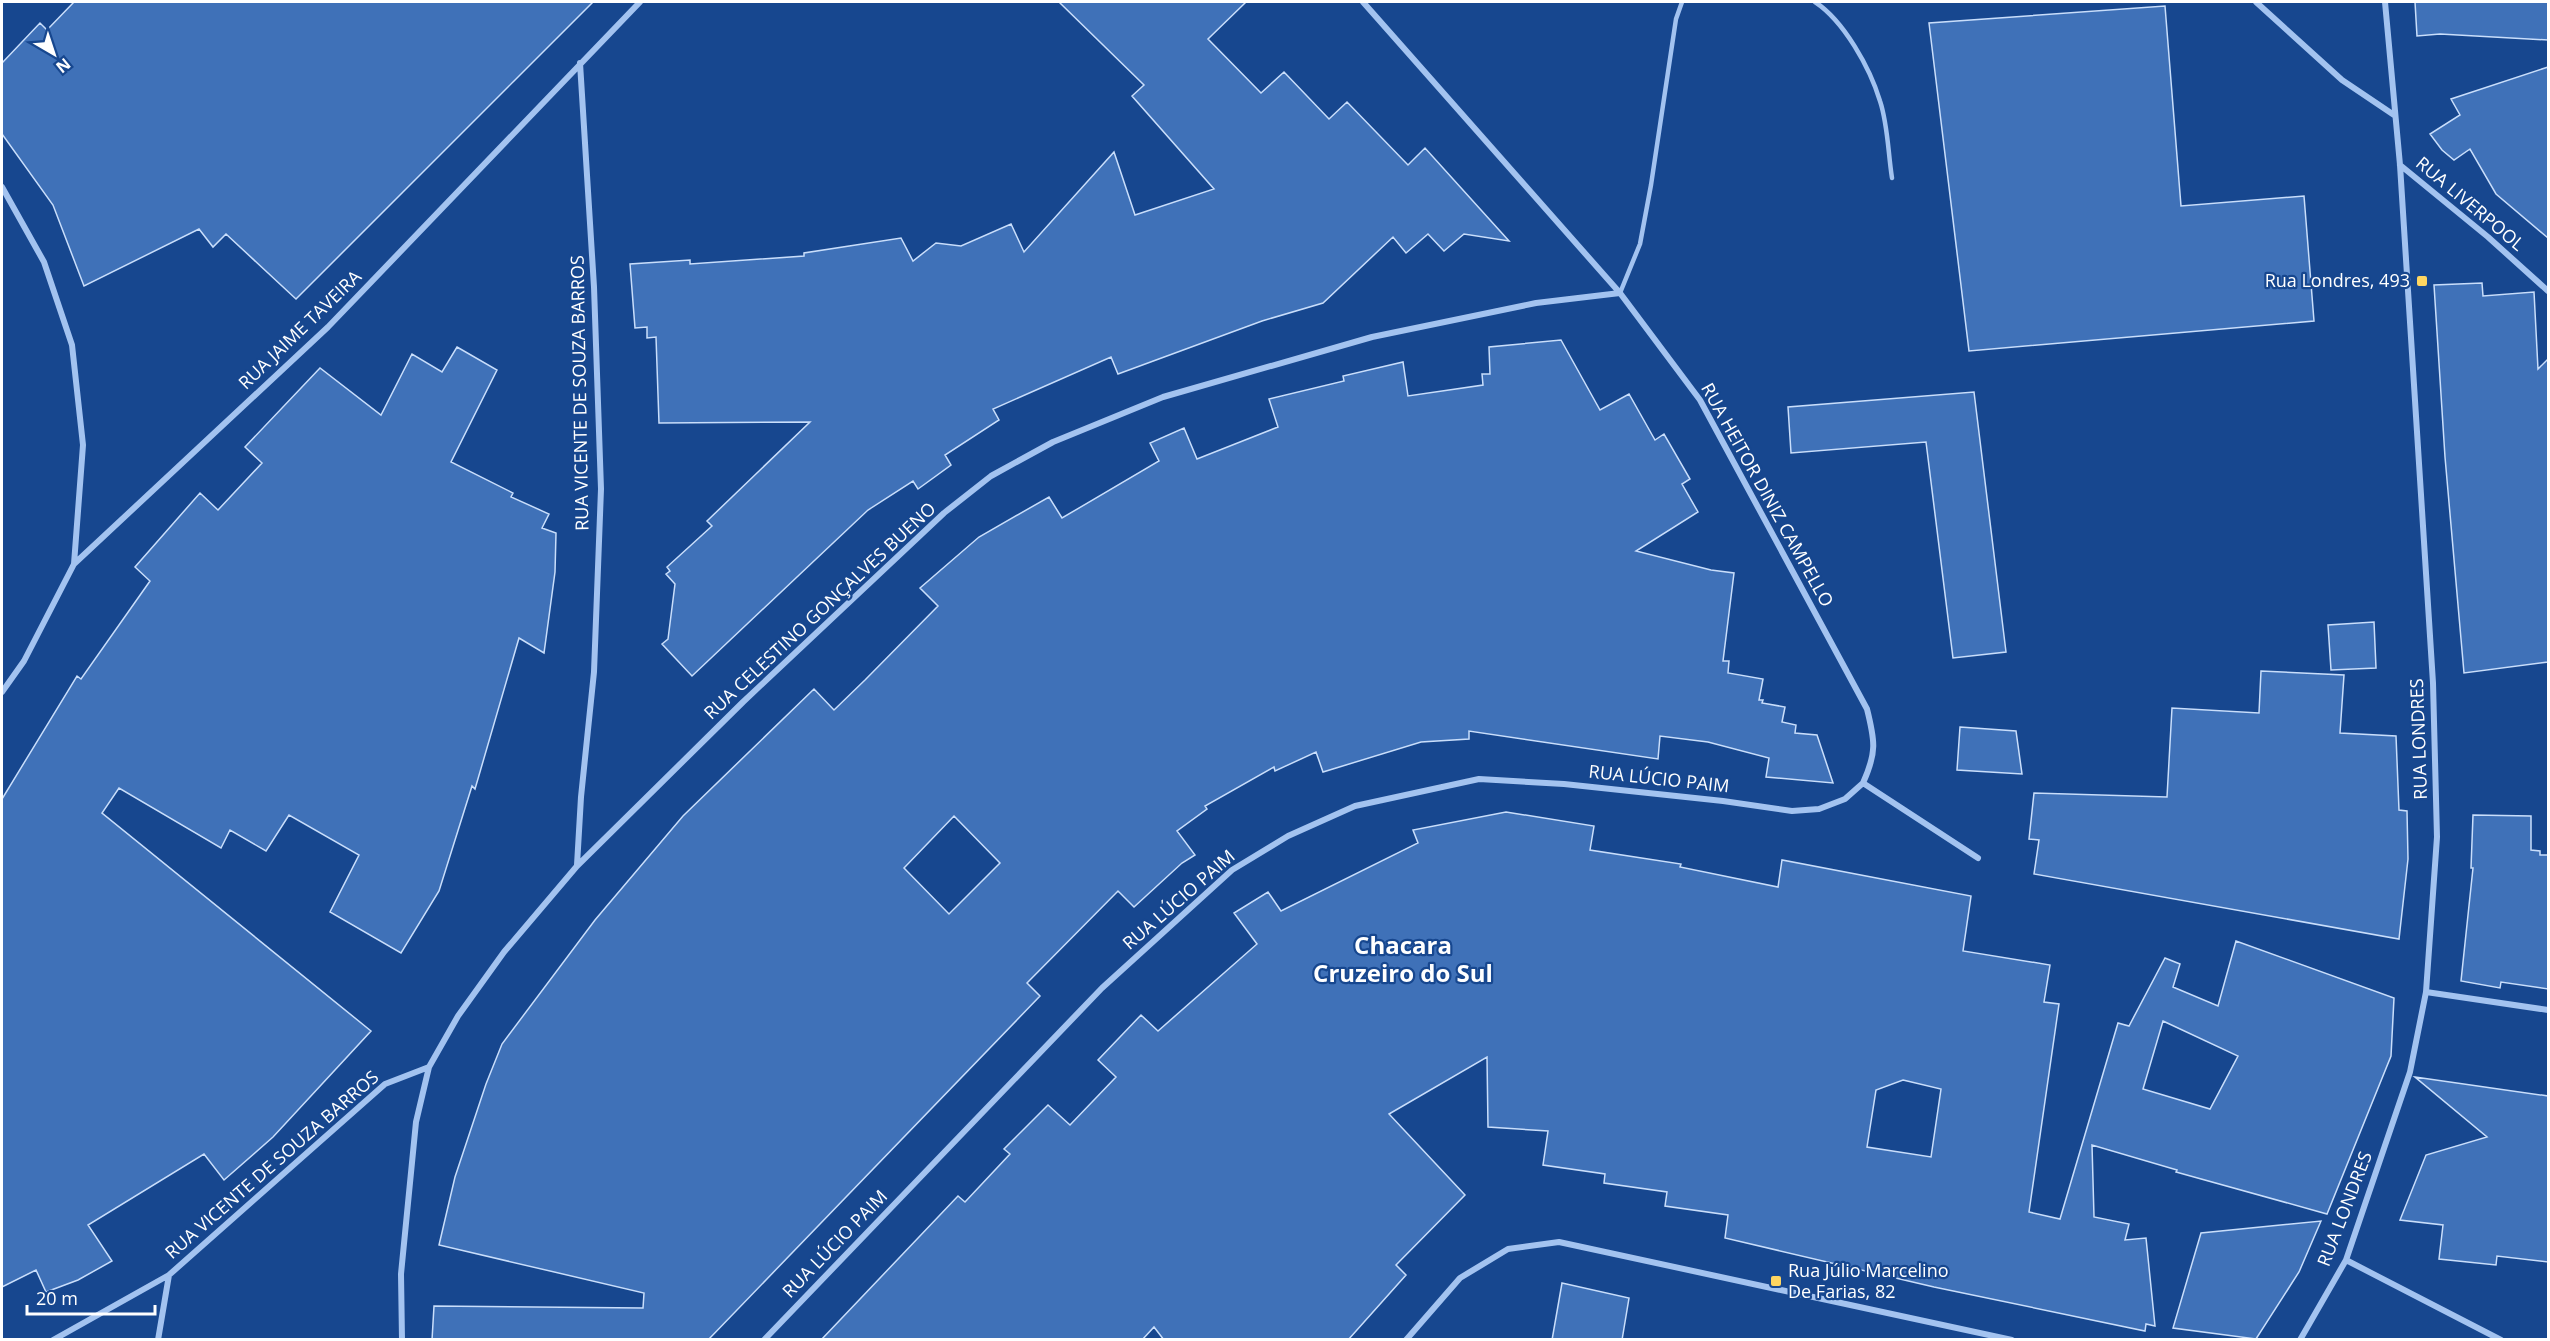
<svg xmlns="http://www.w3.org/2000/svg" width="2550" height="1341" font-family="'Open Sans',sans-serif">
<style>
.building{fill:#3f71b8;stroke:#c9defb;stroke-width:1.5;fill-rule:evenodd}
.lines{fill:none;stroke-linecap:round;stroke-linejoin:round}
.service{stroke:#a3c3f0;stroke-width:4.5}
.minor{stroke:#a3c3f0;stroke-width:6}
.poi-dot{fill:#ffd661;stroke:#17478f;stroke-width:2}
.labels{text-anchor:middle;stroke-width:4.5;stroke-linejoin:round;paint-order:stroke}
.street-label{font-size:18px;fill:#fff;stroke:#17478f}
.poi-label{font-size:18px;fill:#fff;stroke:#17478f;text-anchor:end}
.district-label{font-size:24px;font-weight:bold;fill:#fff;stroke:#17478f}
</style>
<rect width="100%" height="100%" fill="#17478f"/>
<path class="building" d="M74 2H593L296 299 226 234 213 247 199 229 84 286 53 205 2 134V63L40 23 47 30Z
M1059 2H1246L1208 39 1261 93 1284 72 1329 119 1347 102 1408 165 1425 148 1509 241 1464 234 1444 251 1428 234 1406 253 1393 237 1323 303 1262 321 1118 374 1111 357 993 409 999 420 945 455 951 465 918 489 913 481 868 510 692 676 662 644 668 639 675 584 666 574 670 571 667 567 712 526 707 521 810 422 659 423 656 337 647 338V327L635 328 630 264 690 260V264L804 256V253L901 238 913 261 936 243 961 246 1011 224 1024 252 1114 152 1135 215 1214 189 1132 96 1144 85Z
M2415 2H2548V40L2440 34 2417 36Z
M2165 6 2181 206 2304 196 2314 321 1969 351 1929 23Z
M2548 67V238L2496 194 2470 149 2454 160 2442 150 2430 134 2460 115 2451 99Z
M2482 283 2483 296 2534 292 2538 369 2548 359V662L2464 673 2445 457 2434 285Z
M1561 340 1600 410 1629 394 1655 440 1664 434 1690 479 1682 484 1698 512 1636 551 1711 570 1734 573 1723 661H1729L1728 673 1763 679 1759 700H1763L1762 703 1785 707 1782 722 1796 725 1795 733 1817 735 1833 783 1766 777 1769 758 1708 742 1660 736 1658 759 1469 731V739L1421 742 1323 772 1316 752 1275 771 1274 767 1205 806 1207 809 1177 831 1195 855 1182 863 1134 907 1118 891 1027 983 1040 996 708 1340H432L434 1306 643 1308 644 1293 439 1245 455 1177 486 1084 502 1044 595 920 683 816 814 689 834 710 865 680 938 606 920 588 979 537 1049 497 1062 518 1159 461 1150 443 1184 428 1197 459 1278 427 1269 399 1344 381 1343 376 1403 362 1408 396 1483 385 1482 374H1490L1489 347ZM954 816 1000 863 949 914 904 868Z
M457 347 497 370 451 462 513 493 511 497 549 514 542 528 556 533 555 572 544 653 519 638 475 789 472 786 439 891 401 953 330 912 359 855 289 815 266 851 230 830 221 848 119 788 102 813 371 1031 273 1137 224 1180 204 1154 88 1225 112 1261 78 1280 46 1292 36 1270 2 1287V799L77 676 81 679 150 581 135 567 200 493 218 510 262 463 245 447 320 368 381 415 412 354 442 372Z
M1974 392 2006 652 1953 658 1926 442 1791 453 1788 407Z
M2374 622 2376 668 2331 670 2328 625Z
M2261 671 2344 675 2340 733 2396 736 2399 810 2407 811 2408 859 2399 939 2034 874 2039 840 2029 839 2034 793 2167 797 2172 708 2259 713Z
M1960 727 2016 731 2022 774 1957 770Z
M1506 812 1594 826 1590 850 1681 864 1680 867 1778 887 1782 860 1971 896 1963 951 2050 965 2044 1002 2059 1004 2029 1212 2060 1219 2118 1023 2129 1026 2165 958 2180 964 2173 987 2218 1006 2236 941 2394 998 2391 1056 2327 1214 2176 1172 2177 1170 2092 1145 2094 1217 2129 1224 2125 1240 2146 1238 2155 1326 2146 1324 2145 1331 1934 1287 1725 1238 1728 1215 1665 1206 1667 1192 1604 1183 1605 1174 1543 1165 1548 1131 1488 1127 1487 1057 1389 1114 1465 1195 1396 1265 1406 1275 1348 1340H1164L1154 1327 1142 1340H821L958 1196 965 1202 1010 1154 1004 1149 1048 1105 1070 1125 1116 1077 1098 1060 1141 1015 1158 1031 1257 944 1234 913 1268 892 1281 911 1418 843 1413 830ZM2163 1021 2238 1056 2210 1109 2143 1089ZM1903 1080 1941 1089 1931 1157 1867 1147 1876 1090Z
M2473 815 2531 816V850L2540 851V855H2548V989L2501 982 2500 988 2461 981 2473 868H2471Z
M2415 1077 2548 1096V1262L2497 1256 2496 1265 2439 1259 2443 1225 2400 1220 2426 1155 2487 1137Z
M2321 1221 2299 1272 2256 1339 2173 1328 2201 1233Z
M1562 1283 1629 1298 1622 1340H1552Z"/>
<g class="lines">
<path class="service" d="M1815 2C1844 21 1870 68 1880 101 1888 125 1888 153 1892 178
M1620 293 1640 244 1651 185 1676 19 1682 2"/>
<path class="minor" d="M1363 2 1620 293 1700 400 1867 709C1875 741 1877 752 1863 783
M2256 2 2342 80 2394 115
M2400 165 2488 237 2548 291
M2 187 44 262 72 345 83 445 74 564
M2 692 24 661 74 564 328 327 640 2
M577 865 581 797 594 672 601 489 594 287 580 63
M2426 992 2548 1010
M2346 1260 2501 1340
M53 1340 169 1275 385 1084 429 1067
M158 1340 169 1275
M402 1340 401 1274 416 1122 429 1067 458 1016 504 952 577 866 743 702 944 513 991 476 1053 442 1163 397 1372 337 1536 303 1620 293
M764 1340 1102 988 1232 870 1288 836 1355 806 1479 779 1564 784 1723 801 1792 811 1819 809 1845 799 1863 783 1978 858
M1406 1340 1460 1278 1508 1249 1559 1242 2012 1340
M2300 1340 2346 1260 2410 1072 2426 992 2437 837 2433 683 2400 165 2385 2"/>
</g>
<g class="poi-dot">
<rect x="2416" y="275" width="12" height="12" rx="3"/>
<rect x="1770" y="1275" width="12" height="12" rx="3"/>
</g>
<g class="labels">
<g class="street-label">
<text transform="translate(2470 204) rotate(40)" y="6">RUA LIVERPOOL</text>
<text transform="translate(300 330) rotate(-44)" y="6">RUA JAIME TAVEIRA</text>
<text transform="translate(580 393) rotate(-91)" y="6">RUA VICENTE DE SOUZA BARROS</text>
<text transform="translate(1767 495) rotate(61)" y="6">RUA HEITOR DINIZ CAMPELLO</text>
<text transform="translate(820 611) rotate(-43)" y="6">RUA CELESTINO GONÇALVES BUENO</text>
<text transform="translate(2419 739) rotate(-92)" y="6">RUA LONDRES</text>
<text transform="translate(1659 779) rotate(6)" y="6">RUA LÚCIO PAIM</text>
<text transform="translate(1179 900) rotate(-41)" y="6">RUA LÚCIO PAIM</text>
<text transform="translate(272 1165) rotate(-41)" y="6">RUA VICENTE DE SOUZA BARROS</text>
<text transform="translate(2345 1209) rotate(-69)" y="6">RUA LONDRES</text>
<text transform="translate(835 1244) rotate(-46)" y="6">RUA LÚCIO PAIM</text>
</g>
<g class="poi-label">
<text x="2410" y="287">Rua Londres, 493</text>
<text x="1788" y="1277" text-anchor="start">Rua Júlio Marcelino<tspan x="1788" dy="21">De Farias, 82</tspan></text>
</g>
<g class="district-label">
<text x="1403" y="954">Chacara<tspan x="1403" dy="28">Cruzeiro do Sul</tspan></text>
</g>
</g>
<rect width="2550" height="1341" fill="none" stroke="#ffffff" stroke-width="6"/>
<g transform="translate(54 54) rotate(141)" stroke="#17478f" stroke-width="4.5" paint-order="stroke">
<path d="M0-4.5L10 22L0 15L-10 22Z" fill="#ffffff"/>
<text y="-9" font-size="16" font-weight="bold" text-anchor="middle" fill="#ffffff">N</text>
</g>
<path d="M27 1305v9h128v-9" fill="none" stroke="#ffffff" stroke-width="3"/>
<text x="36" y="1305" font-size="18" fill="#ffffff" stroke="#17478f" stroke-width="4.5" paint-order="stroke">20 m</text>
</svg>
